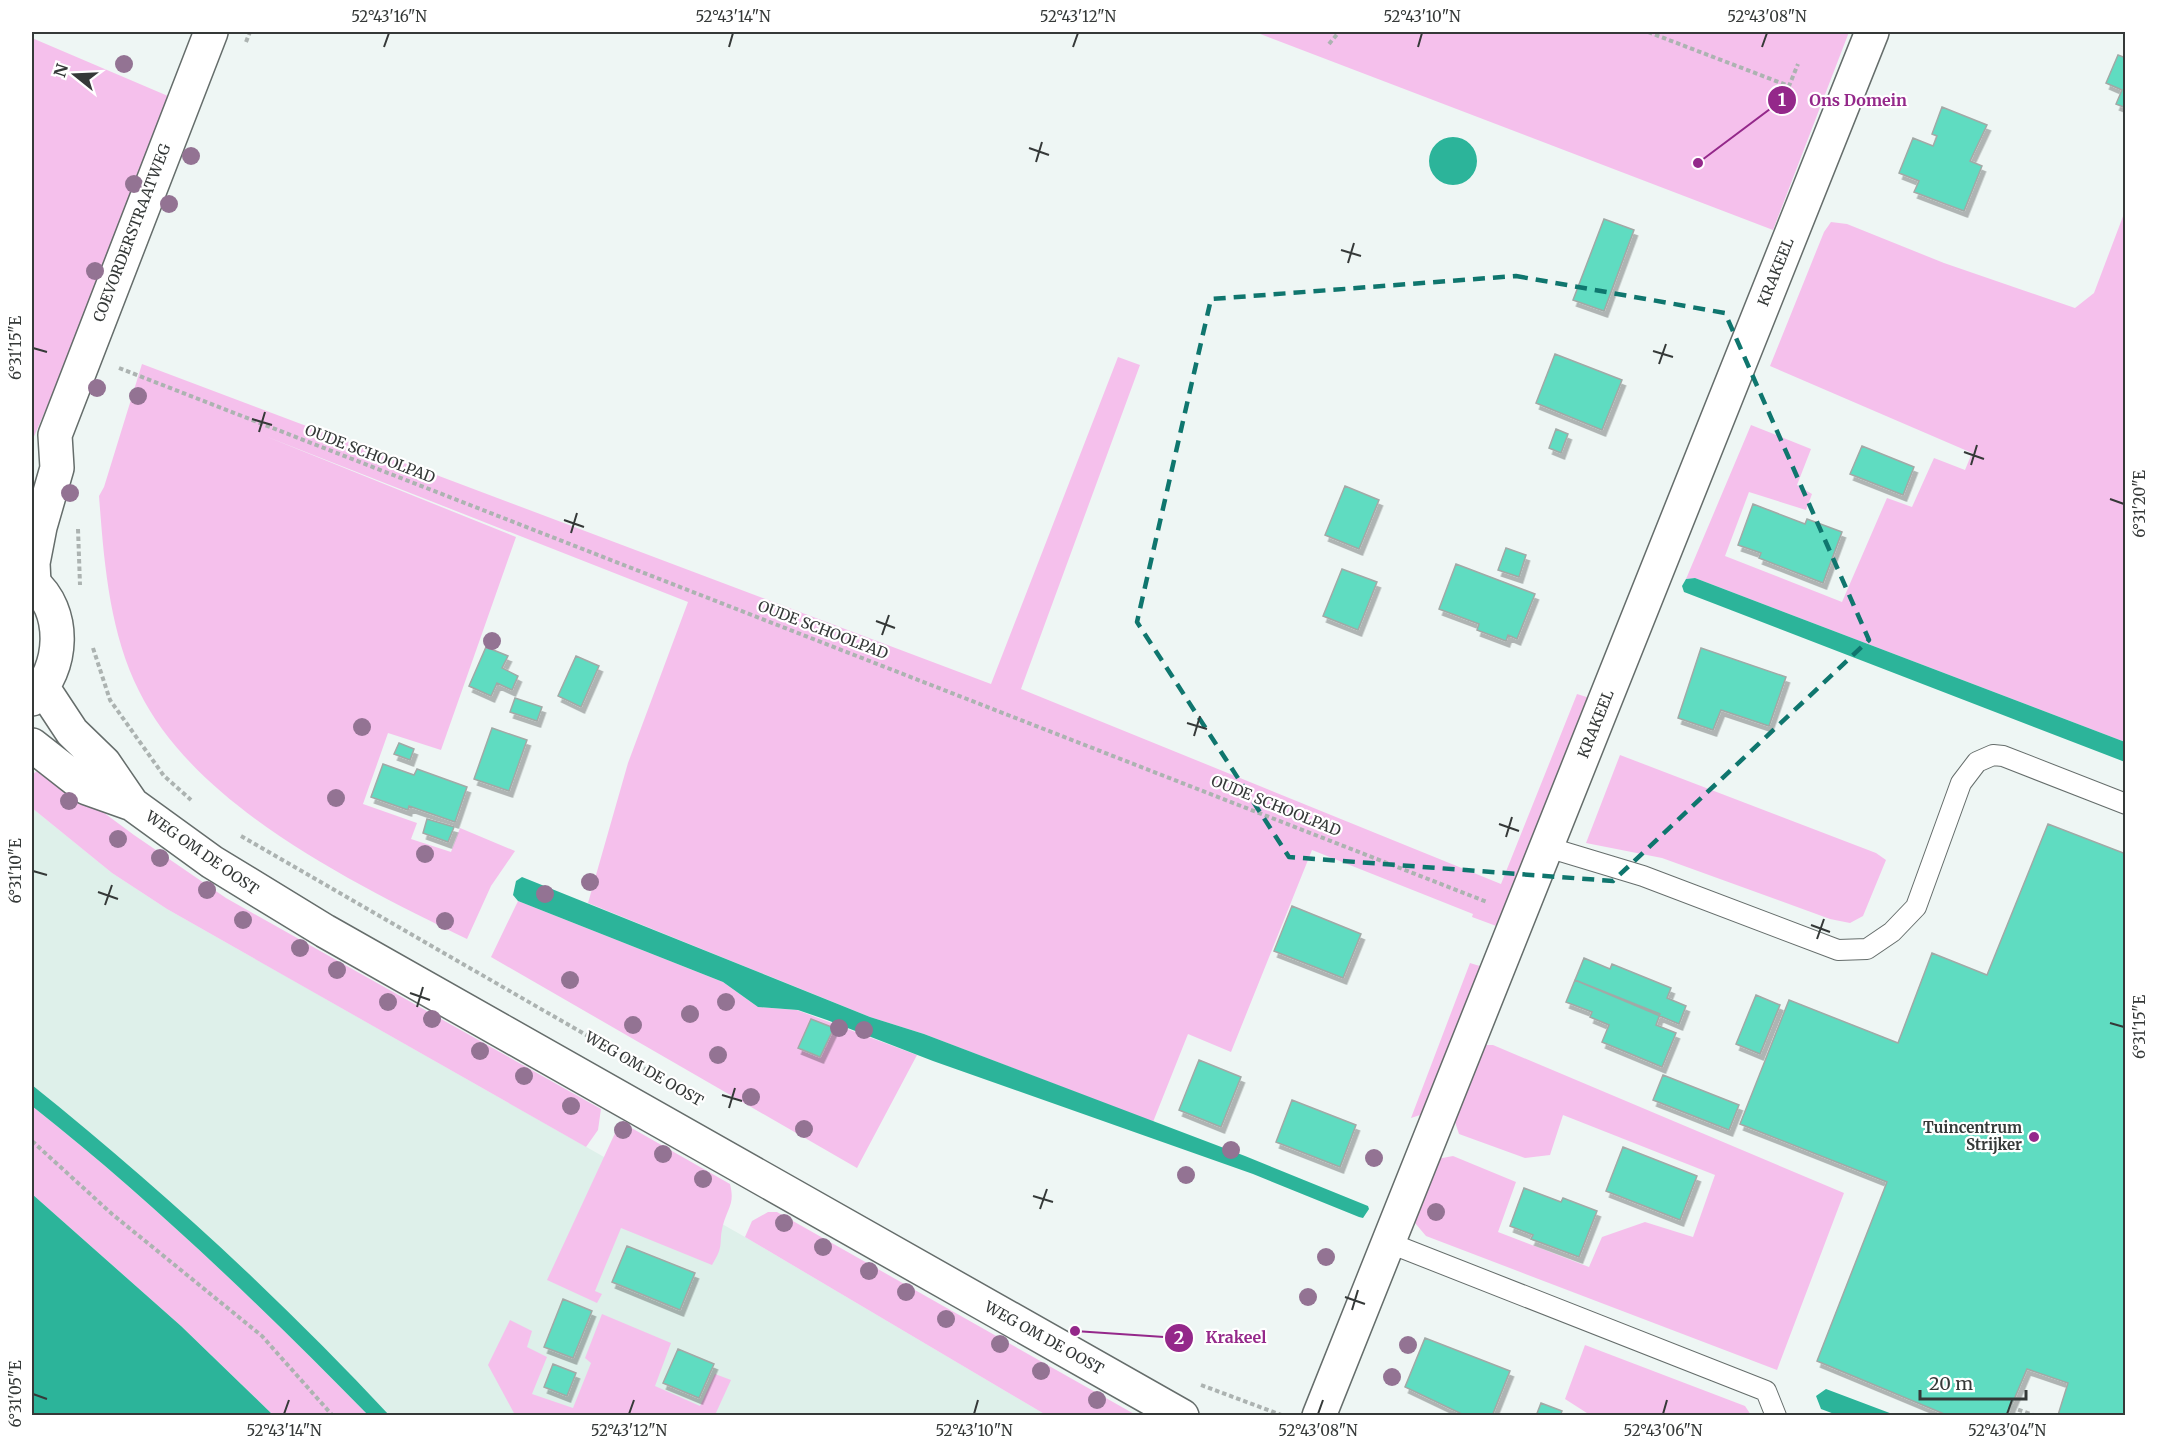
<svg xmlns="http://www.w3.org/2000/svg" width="2157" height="1447" font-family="Merriweather,serif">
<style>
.built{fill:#def0ea}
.green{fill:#f5c0ec}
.water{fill:#2cb49a}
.building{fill:#5edcc1;stroke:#a1a9a6;stroke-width:1.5;filter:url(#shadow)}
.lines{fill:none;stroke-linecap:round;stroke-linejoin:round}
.service-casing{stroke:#656d6b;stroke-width:22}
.minor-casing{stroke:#656d6b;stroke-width:36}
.tertiary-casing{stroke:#656d6b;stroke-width:36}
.primary-casing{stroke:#656d6b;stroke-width:36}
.path{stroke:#acb3b1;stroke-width:4;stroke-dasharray:4.5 3;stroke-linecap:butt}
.service{stroke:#fff;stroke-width:20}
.minor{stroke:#fff;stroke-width:33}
.tertiary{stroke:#fff;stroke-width:33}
.primary{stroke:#fff;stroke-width:33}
.tree{fill:#937393}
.marked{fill:none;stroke:#0f766e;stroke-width:4.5;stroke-dasharray:12 8;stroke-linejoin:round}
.ticks{fill:none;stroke:#353938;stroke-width:2}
.poi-dot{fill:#94288a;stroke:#fff;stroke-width:2}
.labels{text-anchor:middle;stroke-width:4.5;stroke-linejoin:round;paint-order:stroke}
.street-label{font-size:15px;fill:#353938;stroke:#fff}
.poi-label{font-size:15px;font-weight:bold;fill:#353938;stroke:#fff;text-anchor:end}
.leader{fill:none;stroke:#94288a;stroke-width:2}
.callout-dot{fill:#94288a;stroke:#fff;stroke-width:2}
.mark-label{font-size:18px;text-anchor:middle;font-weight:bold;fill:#fff}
.callout-label{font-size:16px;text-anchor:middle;font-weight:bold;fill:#94288a;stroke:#fff;stroke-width:4.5;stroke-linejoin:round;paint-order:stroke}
.neatline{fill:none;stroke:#353938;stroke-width:2}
.ticks-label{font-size:15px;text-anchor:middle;fill:#353938}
</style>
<defs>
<filter id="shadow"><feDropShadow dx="3.5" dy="6" stdDeviation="0" flood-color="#0004"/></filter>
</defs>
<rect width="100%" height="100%" fill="#eef6f4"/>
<path class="built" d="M32 808 112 873 167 909 745 1237 1046 1415H389L245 1272 75 1120 32 1085Z"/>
<path class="green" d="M1255 32H1849L1773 230Z
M32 38 175 99 130 217 32 441Z
M2125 211V742L1695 578 1686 579 1751 425 1811 449 1797 485 1812 494 1806 510 1749 492 1725 556 1842 602 1887 498 1912 507 1934 458 1965 470 1972 453 1770 366 1824 232 1831 222 1847 224 1944 263 2075 308 2094 293Z
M1118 357 1140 365 1021 689 1501 884 1577 694 1593 699 1499 927 1472 917 1473 914 1312 850 1231 1052 1188 1034 1153 1122 924 1034 870 1017 588 903 628 763 688 602 265 436 516 537 441 750 388 733 363 804 417 823 411 839 451 852 460 828 515 851 491 886 467 939C355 884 196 807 139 691 109 631 104 561 99 496L104 487 142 364 991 684Z
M1620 755 1876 853 1886 860 1863 916 1850 923 1830 919 1662 858 1586 843Z
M42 767 134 835 226 898 601 1109 598 1130 586 1147 167 909 112 873 32 808V775Z
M518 901 723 982 758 1007 797 1010 917 1055 857 1168 491 957Z
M1470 963 1483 967 1423 1114 1411 1118Z
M1483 1045H1493L1844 1193 1777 1370 1426 1236 1415 1223 1437 1159 1453 1156 1516 1182 1498 1232 1589 1267 1602 1237 1645 1222 1693 1237 1715 1175 1563 1115 1550 1155 1525 1158 1459 1134 1455 1122Z
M32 1106C151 1200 262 1307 368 1415H273L181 1326 32 1194Z
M628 1126 730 1184C735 1204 728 1207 723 1225 718 1245 725 1244 712 1265L621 1228 595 1291 602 1294 597 1303 547 1280 616 1131Z
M768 1212H777L1136 1415H1046L745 1237 752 1221Z
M602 1314 671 1343 655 1386 700 1406 715 1374 731 1380 715 1415H515L488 1365 510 1320 532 1331 527 1347 547 1357 532 1394 573 1408 591 1363 585 1358Z
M1585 1345 1745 1406 1751 1415H1590L1565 1399Z"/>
<path class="water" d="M1429 161a24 24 0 1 1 48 0a24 24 0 1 1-48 0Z
M1695 578 2125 742V762L1684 592 1682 586 1686 579Z
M522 877 870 1017 924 1034 1245 1156 1368 1206 1369 1209 1363 1218 1359 1217 1253 1174 933 1061 827 1020 798 1010 758 1007 723 982 518 901 513 895 516 881Z
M32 1085C158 1186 279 1297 389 1415H368C262 1307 151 1200 32 1106Z
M32 1194 181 1326 273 1415H32Z
M1826 1389 1895 1415H1837L1821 1409 1816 1396Z"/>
<path class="building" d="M2118 55 2126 58V108L2116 104 2122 90 2106 83Z
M1942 107 1987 125 1970 161 1982 166 1964 211 1914 192 1919 181 1899 173 1913 138 1933 146 1937 136 1932 134Z
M1604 219 1634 230 1604 311 1573 300Z
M1555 354 1622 380 1602 430 1536 403Z
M1556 429 1568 434 1561 453 1549 448Z
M1862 446 1914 467 1903 495 1850 474Z
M1345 486 1379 500 1359 549 1325 535Z
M1753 504 1805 524 1807 519 1842 532 1823 583 1759 558 1761 553 1738 545Z
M1506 548 1526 555 1519 577 1498 570Z
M1456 564 1535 594 1517 639 1508 635 1506 641 1477 630 1479 624 1439 609Z
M1342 569 1377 582 1358 630 1323 616Z
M486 647 508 656 502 668 518 676 512 690 497 683 491 696 469 686Z
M1701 648 1786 677 1769 726 1721 710 1713 730 1678 718Z
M576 656 599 666 581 707 558 696Z
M515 698 542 707 537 721 510 712Z
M492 728 527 740 509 791 474 779Z
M399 743 414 749 410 760 394 754Z
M383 764 414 775 417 769 467 787 455 822 409 806 408 810 371 797Z
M427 819 454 827 448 842 423 833Z
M2048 824 2126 854V1416L2058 1415 2068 1383 2027 1369 2007 1416H1949L1817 1361 1887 1182 1740 1124 1789 1000 1898 1043 1932 953 1987 975Z
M1292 906 1361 934 1343 978 1274 951Z
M1584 958 1610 969 1612 964 1671 988 1667 998 1686 1006 1679 1024 1575 980Z
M1575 980 1660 1014 1656 1025 1676 1033 1662 1067 1602 1042 1609 1025 1590 1017 1592 1012 1566 1002Z
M1756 995 1780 1005 1760 1054 1736 1044Z
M811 1019 834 1028 820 1057 798 1048Z
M1199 1060 1241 1077 1221 1127 1179 1110Z
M1663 1075 1739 1105 1729 1130 1653 1100Z
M1292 1100 1356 1125 1340 1167 1276 1142Z
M1623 1147 1697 1176 1680 1220 1606 1191Z
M1524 1188 1561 1202 1563 1198 1597 1211 1579 1257 1531 1239 1533 1235 1510 1226Z
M627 1246 695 1273 680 1310 612 1282Z
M563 1299 592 1311 573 1358 544 1347Z
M1425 1338 1510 1371 1492 1416H1466L1405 1387Z
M678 1349 714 1364 699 1398 663 1383Z
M553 1364 576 1373 567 1396 544 1387Z
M1541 1403 1562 1411 1560 1416H1536Z"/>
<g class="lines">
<defs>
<path id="service" d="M1547 847 1643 876 1838 950 1867 949 1892 932 1916 907 1961 783 1977 762 1993 755 2003 756 2126 804
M1387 1242 1766 1391 1776 1416"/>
<path id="minor" d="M1319 1416 1872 32"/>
<path id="tertiary" d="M34 584 33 563 40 527 57 468 55 435 211 32"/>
<path id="primary" d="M32 582C67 611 64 669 32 699
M43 688 72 732 104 763 132 804
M32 745 87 788 132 804 212 862 325 931 1182 1416"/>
</defs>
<use href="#service" class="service-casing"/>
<use href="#minor" class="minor-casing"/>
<use href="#tertiary" class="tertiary-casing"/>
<use href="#primary" class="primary-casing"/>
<path class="path" d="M1648 32 1789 86 1798 64
M246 42 250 32
M1329 44 1339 32
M119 368 1487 902
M78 529 80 585
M93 648 110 700 164 776 191 800
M241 836 645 1069
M32 1141 112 1214 262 1336 333 1416
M1201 1385 1284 1416
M2011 1407 2036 1416"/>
<use href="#service" class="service"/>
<use href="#minor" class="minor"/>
<use href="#tertiary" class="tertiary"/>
<use href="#primary" class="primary"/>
</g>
<g class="tree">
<circle cx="124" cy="64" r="9"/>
<circle cx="191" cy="156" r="9"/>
<circle cx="134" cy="184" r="9"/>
<circle cx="169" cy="204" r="9"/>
<circle cx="95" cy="271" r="9"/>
<circle cx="97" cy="388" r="9"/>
<circle cx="138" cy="396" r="9"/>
<circle cx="70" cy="493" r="9"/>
<circle cx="492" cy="641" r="9"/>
<circle cx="362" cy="727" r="9"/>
<circle cx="336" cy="798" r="9"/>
<circle cx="69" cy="801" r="9"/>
<circle cx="118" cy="839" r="9"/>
<circle cx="425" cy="854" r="9"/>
<circle cx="160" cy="858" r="9"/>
<circle cx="590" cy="882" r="9"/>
<circle cx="207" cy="890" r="9"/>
<circle cx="545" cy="894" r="9"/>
<circle cx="243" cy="920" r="9"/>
<circle cx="445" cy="921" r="9"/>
<circle cx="300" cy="948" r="9"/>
<circle cx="337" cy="970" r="9"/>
<circle cx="570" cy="980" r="9"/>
<circle cx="388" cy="1002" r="9"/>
<circle cx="726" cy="1002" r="9"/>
<circle cx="690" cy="1014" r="9"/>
<circle cx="432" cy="1019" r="9"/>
<circle cx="633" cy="1025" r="9"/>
<circle cx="839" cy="1028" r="9"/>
<circle cx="864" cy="1030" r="9"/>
<circle cx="480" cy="1051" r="9"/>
<circle cx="718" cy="1055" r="9"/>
<circle cx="524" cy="1076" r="9"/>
<circle cx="751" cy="1097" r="9"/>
<circle cx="571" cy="1106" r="9"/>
<circle cx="804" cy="1129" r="9"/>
<circle cx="623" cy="1130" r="9"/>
<circle cx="1231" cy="1150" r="9"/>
<circle cx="663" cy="1154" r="9"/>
<circle cx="1374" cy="1158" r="9"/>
<circle cx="1186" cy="1175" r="9"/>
<circle cx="703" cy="1179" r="9"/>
<circle cx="1436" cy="1212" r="9"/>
<circle cx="784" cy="1223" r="9"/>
<circle cx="823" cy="1247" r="9"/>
<circle cx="1326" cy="1257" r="9"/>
<circle cx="869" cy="1271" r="9"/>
<circle cx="906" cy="1292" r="9"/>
<circle cx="1308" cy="1297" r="9"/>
<circle cx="946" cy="1319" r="9"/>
<circle cx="1000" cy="1344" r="9"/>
<circle cx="1408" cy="1345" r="9"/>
<circle cx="1041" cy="1371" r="9"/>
<circle cx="1392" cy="1377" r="9"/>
<circle cx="1097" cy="1400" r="9"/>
</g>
<path class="marked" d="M1516 276 1725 313 1869 640 1613 881 1289 857 1137 622 1211 299Z"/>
<path class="ticks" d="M384 47 389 33M729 47 733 33M1073 47 1078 33M1418 47 1422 33M1762 47 1767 33M1029 148 1049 155M1036 162 1042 142M1341 250 1361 256M1348 263 1354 243M33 348 47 352M1653 351 1673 357M1659 364 1666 344M252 419 272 425M259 432 265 412M1964 452 1984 459M1971 465 1977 445M2110 499 2124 504M564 520 584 527M571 533 577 513M876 621 895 628M882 635 889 615M1187 723 1207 729M1194 736 1200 716M1499 824 1519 831M1506 837 1512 817M33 871 47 875M98 892 118 899M105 905 112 885M1811 925 1830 932M1817 939 1824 919M410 993 430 1000M417 1007 423 987M2110 1023 2124 1027M722 1095 742 1101M729 1108 735 1088M1033 1196 1053 1202M1040 1209 1047 1189M1345 1297 1365 1304M1352 1310 1358 1290M33 1394 47 1399M284 1414 289 1400M629 1414 634 1400M974 1414 978 1400M1318 1414 1323 1400M1663 1414 1667 1400M2007 1414 2012 1400"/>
<circle class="poi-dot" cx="2034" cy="1137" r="6"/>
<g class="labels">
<g class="street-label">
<text transform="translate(132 233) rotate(-69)" y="5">COEVORDERSTRAATWEG</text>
<text transform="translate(1776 272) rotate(-68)" y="5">KRAKEEL</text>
<text transform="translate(370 454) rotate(21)" y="5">OUDE SCHOOLPAD</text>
<text transform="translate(823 630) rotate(21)" y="5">OUDE SCHOOLPAD</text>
<text transform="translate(1596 724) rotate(-68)" y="5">KRAKEEL</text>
<text transform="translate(1276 806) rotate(22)" y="5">OUDE SCHOOLPAD</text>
<text transform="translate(202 853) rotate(35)" y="5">WEG OM DE OOST</text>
<text transform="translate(644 1069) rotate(30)" y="5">WEG OM DE OOST</text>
<text transform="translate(1044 1338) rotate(29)" y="5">WEG OM DE OOST</text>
</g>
<g class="poi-label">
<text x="2022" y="1133">Tuincentrum<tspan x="2022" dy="17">Strijker</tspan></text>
</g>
</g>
<path class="leader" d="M1698 163L1782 100M1075 1331L1179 1338"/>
<g class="callout-dot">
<circle cx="1698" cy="163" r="6"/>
<circle cx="1075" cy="1331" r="6"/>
<circle cx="1782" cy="100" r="15"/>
<circle cx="1179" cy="1338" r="15"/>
</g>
<g class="mark-label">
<text x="1782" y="106">1</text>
<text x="1179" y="1344">2</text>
</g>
<g class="callout-label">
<text x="1858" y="106">Ons Domein</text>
<text x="1236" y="1343">Krakeel</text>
</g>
<rect width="2157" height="1447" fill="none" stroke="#ffffff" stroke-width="66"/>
<g transform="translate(75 75) rotate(288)" stroke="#ffffff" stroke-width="4.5" paint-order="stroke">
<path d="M0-4.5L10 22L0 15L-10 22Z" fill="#353938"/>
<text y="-9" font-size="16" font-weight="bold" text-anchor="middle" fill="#353938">N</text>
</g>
<path d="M1920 1390v9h106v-9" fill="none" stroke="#353938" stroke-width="3"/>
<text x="1929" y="1390" font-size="18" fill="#353938" stroke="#ffffff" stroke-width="4.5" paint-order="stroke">20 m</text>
<rect x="33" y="33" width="2091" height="1381" class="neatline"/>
<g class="ticks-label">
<text x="389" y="22">52°43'16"N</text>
<text x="733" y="22">52°43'14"N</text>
<text x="1078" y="22">52°43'12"N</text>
<text x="1422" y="22">52°43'10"N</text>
<text x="1767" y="22">52°43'08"N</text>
<text transform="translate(16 348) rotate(-90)" y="5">6°31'15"E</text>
<text transform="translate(2140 504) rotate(-90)" y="5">6°31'20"E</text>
<text transform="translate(16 871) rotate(-90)" y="5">6°31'10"E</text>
<text transform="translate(2140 1027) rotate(-90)" y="5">6°31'15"E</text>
<text transform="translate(16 1394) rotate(-90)" y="5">6°31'05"E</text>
<text x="284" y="1436">52°43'14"N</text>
<text x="629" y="1436">52°43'12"N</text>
<text x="974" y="1436">52°43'10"N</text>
<text x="1318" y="1436">52°43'08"N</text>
<text x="1663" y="1436">52°43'06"N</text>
<text x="2007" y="1436">52°43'04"N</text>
</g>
</svg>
